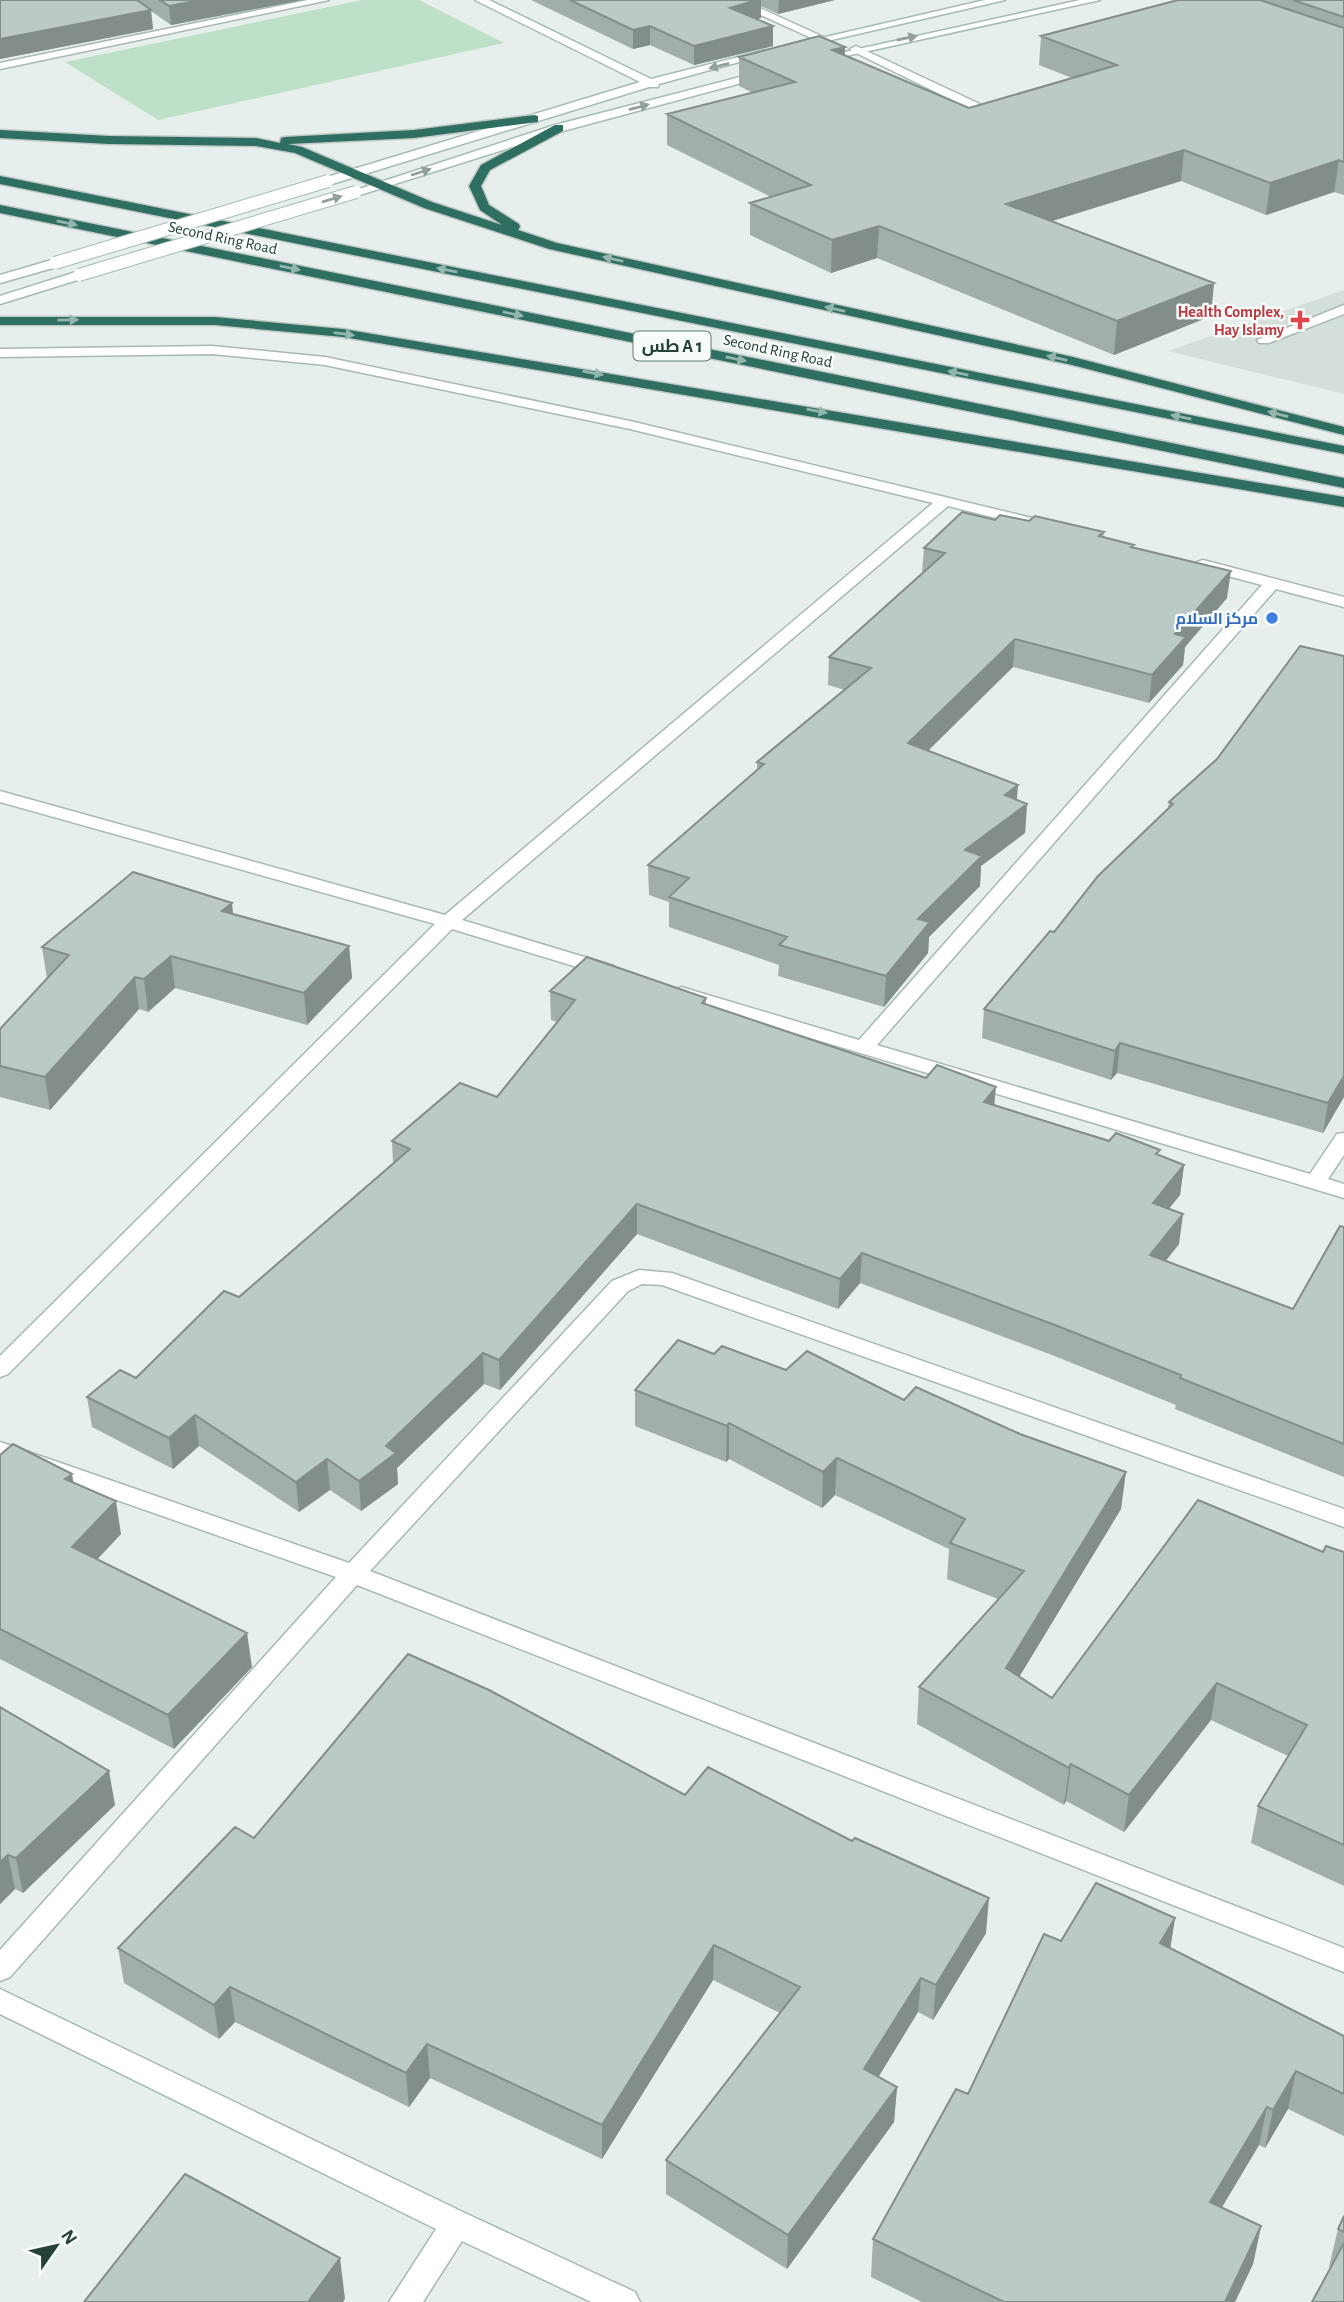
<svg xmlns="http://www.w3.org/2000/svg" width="1344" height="2302" font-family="'Alegreya Sans',Cairo,sans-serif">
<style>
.built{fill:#d4dfda}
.green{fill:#bfe0c8}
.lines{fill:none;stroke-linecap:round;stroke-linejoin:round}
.lane-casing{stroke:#a8b8b2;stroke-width:3}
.street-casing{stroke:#a8b8b2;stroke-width:3}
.secondary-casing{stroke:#a4bbb3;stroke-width:3}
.highway-casing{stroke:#c2cac8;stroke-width:3}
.lane{fill:#fff;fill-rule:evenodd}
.street{fill:#fff;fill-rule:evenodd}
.secondary{fill:#fff;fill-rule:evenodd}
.highway{fill:#2f6f62;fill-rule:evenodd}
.secondary-bridge-casing{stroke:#a4bbb3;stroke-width:14;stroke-linecap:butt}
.secondary-bridge{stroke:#fff;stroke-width:12}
.wall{fill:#a1aea9}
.shaded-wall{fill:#838d89}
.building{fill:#bbcac4;stroke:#838d89;stroke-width:2}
.oneway{fill:#92a09c}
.oneway2{fill:#93b5ae}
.health-dot{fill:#e0444e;stroke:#f7fbf9;stroke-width:2.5}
.shop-dot{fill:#3f7fe0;stroke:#f7fbf9;stroke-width:2.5}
.labels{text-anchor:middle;stroke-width:5;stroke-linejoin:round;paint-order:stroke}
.far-street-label{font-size:16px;fill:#24423a;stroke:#f7fbf9}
.far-health-label{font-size:16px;font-weight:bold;fill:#be3a42;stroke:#f7fbf9;text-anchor:end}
.far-shop-label{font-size:16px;font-weight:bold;fill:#366cbe;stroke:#f7fbf9;text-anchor:end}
.shield{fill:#f7fbf9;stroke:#637a73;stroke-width:2}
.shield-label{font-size:18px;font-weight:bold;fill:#24423a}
</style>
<rect width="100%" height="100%" fill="#e6efeb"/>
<path class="built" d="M1344 290V394L1168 351Z"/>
<path class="green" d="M362 0H419L504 43 158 120 65 62Z"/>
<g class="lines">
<defs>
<path id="lane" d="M1344 305V314L1269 343H1259L1257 340Z"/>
<path id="street" d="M308 0H329L0 69V63Z
M728 0H742L828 39 818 41Z
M856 46 1003 115 1005 118 995 121 852 51 850 49Z
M212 346 325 357 630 421 1061 525 1064 528 1056 533 948 506 462 920 614 966 617 970 614 974H600L452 929 8 1374 0 1377V1356L435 924 0 802V791L445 915 933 503 630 429 325 365 212 354 0 357V349Z
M1203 560 1344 597V607L1276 589 877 1045 1310 1174 1337 1134 1344 1133V1155L1328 1179 1344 1184V1198L674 997 671 993 681 987 859 1040 1262 585 1197 568 1195 565 1197 562Z
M639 1270 672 1273 1344 1509V1527L662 1285 642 1284 628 1291 370 1571 1344 1948V1972L357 1585 10 1977 0 1981V1950L336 1577 0 1459V1442L349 1563 612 1281Z
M0 1989 467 2214 635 2292 640 2302H591L462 2241 423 2302H389L436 2229 0 2014Z"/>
<path id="secondary" d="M475 0H489L651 79 766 50 772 53 659 84 658 87H649L332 184H324V178L640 82Z
M985 0H1005L797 48 791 45Z
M1080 0H1100L819 62 813 59Z
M767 70 771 71V75L563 131 360 195H352L350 192 555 125Z
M55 259 60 260V266L0 283V275Z
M79 271 84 272V278L0 304V296Z"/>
<path id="highway" d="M534 115 538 116V122L414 138 288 144 302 147 432 202 502 225 480 210 469 186 481 165 555 125H563V131L490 170 481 186 489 205 519 224 520 227 518 230 557 243 1073 357 1344 427V435L1072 365 549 249 424 208 295 153 256 146 109 144 0 138V130L109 136 256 138 280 143 281 138 285 137 414 130Z
M0 176 1344 446V454L0 184Z
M0 205 1344 478V488L0 213Z
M0 317H215L343 329 1344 497V507L343 337 215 325H0Z"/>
</defs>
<use href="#lane" class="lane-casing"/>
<use href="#street" class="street-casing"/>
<use href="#secondary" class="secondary-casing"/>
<use href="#highway" class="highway-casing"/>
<use href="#lane" class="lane"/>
<use href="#street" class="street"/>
<use href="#secondary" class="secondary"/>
<use href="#highway" class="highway"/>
<defs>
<path id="secondary-bridge" d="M55 263 328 181
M79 275 356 192"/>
</defs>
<use href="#secondary-bridge" class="secondary-bridge-casing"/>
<use href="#secondary-bridge" class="secondary-bridge"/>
</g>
<path class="wall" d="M0 0H302L171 25 151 11 153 29 0 59Z
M531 0H835L778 14 761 6V18L756 19 773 46 694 65 650 45 633 49Z
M1178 0H1344V195L1334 192 1266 215 1181 181 1052 221 1211 316 1114 355 877 258 831 273 750 235V203L771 197 667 145V114L753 93 739 86V57L845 47V55L969 108 1072 78 1039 65 1041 36Z
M995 520 1029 521 1104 532 1103 537 1133 547 1227 598 1185 647 1183 665 1149 703 1013 667 928 751 1017 800 1027 804 1025 833 981 866 980 886 929 937 928 953 884 1007 778 976 779 965 669 927V902L649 895 648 865 757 771V762L845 690 828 685 829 657 922 573 924 548Z
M1344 656V1097L1323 1133 1117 1073 1111 1080 982 1038 984 1009 1168 808 1169 802Z
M233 914 349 946 352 978 307 1025 175 988 148 1012 139 1009 50 1110 0 1097V1029L47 979 42 947Z
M550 991 706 998V1005L994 1105 1159 1155 1184 1165 1180 1195 1169 1209 1179 1244 1166 1261 1293 1309 1344 1227V1477L1175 1409 1176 1405 1052 1355 860 1283 838 1309 637 1234 500 1390 484 1384 397 1468 398 1484 361 1511 330 1490 299 1512 199 1446 173 1469 92 1427 87 1397 136 1378 239 1297 393 1163 392 1141 497 1097 557 1022 551 1020Z
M714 1354 1121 1509 1019 1677 1052 1698 1323 1552H1344V1886L1251 1843 1258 1806 1288 1756 1211 1720 1124 1832 1066 1801 1064 1805 917 1724 919 1687 998 1599 947 1579 949 1549 835 1495 822 1508 729 1459 726 1462 635 1426V1390Z
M0 1455 72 1474 73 1483 121 1534 97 1559 252 1667 174 1749 0 1659Z
M0 1707 115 1805 23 1893 15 1889 0 1904Z
M685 1795 986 1933 933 2020 918 2012 878 2077 897 2087 894 2122 787 2269 666 2194V2160L780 2013 713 1980 602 2159 430 2078 409 2107 235 2022 219 2039 124 1983 118 1948 254 1838Z
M1175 1918 1170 1948 1344 2036V2136L1288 2109 1265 2148 1259 2145 1222 2207 1261 2226 1253 2264 1235 2302H922L871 2277 873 2239 968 2094 1061 1941Z
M1344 2216V2302L1331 2267H1329L1338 2229Z"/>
<path class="shaded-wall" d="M201 0H302L171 25 169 6Z
M757 0H761V18L729 27 730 8Z
M779 0H835L778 14Z
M151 10 153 29 0 59V39Z
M650 26V45L633 49V30Z
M773 26V46L694 65V46Z
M845 47 844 76 832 50Z
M1184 150 1181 181 1004 236 1006 204Z
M1339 160 1334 192 1266 215 1270 183Z
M879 226 877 258 831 273 832 240Z
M1214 283 1211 316 1114 355 1117 321Z
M1231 571 1227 598 1185 647 1183 665 1149 703 1152 675 1175 634Z
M1015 639 1013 667 906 772 908 743Z
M1018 785 1016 812 1027 804 1025 833 981 866 980 886 929 937 928 953 884 1007 886 976 918 919 965 850 1005 795Z
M232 903 235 934 222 911Z
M349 946 352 978 307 1025 304 993Z
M171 956 175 988 148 1012 144 979Z
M135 977 139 1009 50 1110 45 1077Z
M1120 1043 1117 1073 1111 1080 1115 1051Z
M1344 1076V1097L1323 1133 1328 1103Z
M996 1087 993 1117 984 1102Z
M1184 1165 1180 1195 1149 1232 1153 1203Z
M637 1204V1234L500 1390 499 1360Z
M1183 1214 1179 1244 1146 1285 1150 1255Z
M862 1253 860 1283 838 1309 840 1279Z
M483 1353 484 1384 397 1468 398 1484 361 1511 359 1481 386 1446Z
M195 1415 199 1446 173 1469 169 1438Z
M729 1423V1459L726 1462 727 1426Z
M837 1458 835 1495 822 1508 823 1472Z
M327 1459 330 1490 299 1512 296 1482Z
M1126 1472 1121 1509 1002 1705 1006 1668Z
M72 1474 77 1507 65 1479Z
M116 1501 121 1534 78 1580 72 1547Z
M247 1633 252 1667 174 1749 168 1715Z
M1217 1683 1211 1720 1124 1832 1129 1795Z
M1071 1764 1066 1801 1064 1805 1069 1768Z
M109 1771 115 1805 23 1893 16 1858Z
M8 1855 15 1889 0 1904V1862Z
M989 1898 986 1933 933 2020 936 1985Z
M1175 1918 1169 1956 1160 1943Z
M714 1945 713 1980 602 2159V2125Z
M921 1978 918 2012 862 2104 864 2069Z
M230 1987 235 2022 219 2039 214 2005Z
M427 2044 430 2078 409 2107 406 2073Z
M1296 2071 1288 2109 1265 2148 1273 2110Z
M897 2087 894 2122 787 2269 788 2235Z
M1267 2107 1259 2145 1203 2239 1210 2202Z
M1261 2226 1253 2264 1235 2302H1225Z
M340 2258 345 2299 343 2302H308Z"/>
<path class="building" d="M0 0H137L151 10 0 39Z
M160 0H201L169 6Z
M570 0H757L730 8 773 26 694 46 650 26 633 30Z
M1178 0H1260L1344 28V162L1339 160 1270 183 1184 150 1006 204 1214 283 1117 321 879 226 832 240 750 203 811 185 667 114 795 82 739 57 819 36 845 47 832 50 969 108 1117 65 1041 36Z
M1293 0H1344V17Z
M962 512 995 520 1000 515 1029 521 1035 516 1104 532 1099 536 1134 545 1131 547 1231 571 1175 634 1186 637 1152 675 1015 639 908 743 1018 785 1005 795 1027 804 965 850 982 856 918 919 930 922 886 976 779 945 787 937 669 897 689 878 648 865 764 764 757 762 871 668 829 657 945 553 924 548Z
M1300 646 1344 656V1076L1328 1103 1120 1043 1115 1051 984 1009 1050 931 1054 932 1098 876 1173 804 1169 802 1217 759Z
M133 872 232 903 222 911 349 946 304 993 171 956 144 979 135 977 45 1077 0 1066V1029L69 955 42 947Z
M587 957 706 998 702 1003 926 1078 937 1065 996 1087 984 1102 1109 1141 1116 1133 1160 1150 1156 1154 1184 1165 1153 1203 1183 1214 1150 1255 1293 1309 1340 1226 1344 1227V1444L1180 1378 1181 1375 1055 1325 862 1253 840 1279 637 1204 499 1360 483 1353 386 1446 396 1453 359 1481 327 1459 296 1482 195 1415 169 1438 87 1397 120 1370 136 1378 224 1291 239 1297 410 1149 392 1141 460 1083 497 1097 575 1000 550 991Z
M678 1340 714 1354 722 1346 786 1370 807 1351 904 1400 916 1387 1020 1434 1126 1472 1006 1668 1052 1698 1198 1500 1323 1552 1326 1546 1344 1552V1845L1258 1806 1307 1725 1217 1683 1129 1795 1071 1764 1069 1768 919 1687 1024 1571 950 1543 965 1519 837 1458 823 1472 729 1423 727 1426 635 1390Z
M13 1444 72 1474 65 1479 116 1501 72 1547 247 1633 168 1715 0 1629V1455Z
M408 1654 489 1690 685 1795 708 1767 852 1841 855 1838 989 1898 936 1985 921 1978 864 2069 897 2087 788 2235 666 2160 800 1987 714 1945 602 2125 427 2044 406 2073 230 1987 214 2005 118 1948 235 1827 254 1838Z
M0 1707 109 1771 16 1858 8 1855 0 1862Z
M1096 1883 1175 1918 1160 1943 1344 2036V2094L1296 2071 1273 2110 1267 2107 1210 2202 1261 2226 1225 2302H1004L873 2239 956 2089 968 2094 1044 1934 1061 1941Z
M185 2174 340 2258 308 2302H84Z
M1344 2216V2232L1338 2229Z
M1344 2243V2302H1312Z"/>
<defs><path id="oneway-solid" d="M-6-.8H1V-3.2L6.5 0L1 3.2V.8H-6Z" transform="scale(1.75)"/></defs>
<g class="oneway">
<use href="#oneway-solid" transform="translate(907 38) rotate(-12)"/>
<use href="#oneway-solid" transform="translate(719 66) rotate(166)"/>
<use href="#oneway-solid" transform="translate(639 107) rotate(-15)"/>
<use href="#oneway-solid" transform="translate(421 172) rotate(-18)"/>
<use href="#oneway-solid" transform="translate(332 199) rotate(-17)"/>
</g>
<g class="oneway2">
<use href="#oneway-solid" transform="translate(67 223) rotate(12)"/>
<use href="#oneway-solid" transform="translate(613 259) rotate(-167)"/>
<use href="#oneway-solid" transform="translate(290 268) rotate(12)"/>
<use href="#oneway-solid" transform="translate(447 270) rotate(-169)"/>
<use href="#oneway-solid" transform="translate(835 309) rotate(-167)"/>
<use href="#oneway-solid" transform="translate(513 314) rotate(12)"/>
<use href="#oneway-solid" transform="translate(68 320) rotate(-1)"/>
<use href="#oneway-solid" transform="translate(344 334) rotate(7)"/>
<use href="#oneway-solid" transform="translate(1057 358) rotate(-167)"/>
<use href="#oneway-solid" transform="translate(736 359) rotate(12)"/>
<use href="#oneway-solid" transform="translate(593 373) rotate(10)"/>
<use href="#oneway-solid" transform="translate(958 373) rotate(-169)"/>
<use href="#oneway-solid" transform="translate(817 411) rotate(10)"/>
<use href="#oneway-solid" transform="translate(1278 414) rotate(-166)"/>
<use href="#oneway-solid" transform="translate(1181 417) rotate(-169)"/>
</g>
<path class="health-dot" d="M1296.5 309.5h7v7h7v7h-7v7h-7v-7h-7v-7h7z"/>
<circle class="shop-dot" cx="1272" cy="618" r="7"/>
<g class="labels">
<g class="far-street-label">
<text transform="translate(223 237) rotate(12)" y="6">Second Ring Road</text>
<text transform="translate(778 350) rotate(12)" y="6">Second Ring Road</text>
</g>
<g class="far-health-label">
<text x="1284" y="317">Health Complex,<tspan x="1284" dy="18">Hay Islamy</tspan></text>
</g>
<g class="far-shop-label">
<text x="1258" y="624">مركز السلام</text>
</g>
<rect class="shield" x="633.5" y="331.5" width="77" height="29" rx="5"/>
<g class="shield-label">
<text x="672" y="352">طس A 1</text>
</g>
</g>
<g transform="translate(56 2246) rotate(56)" stroke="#f7fbf9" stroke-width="5" paint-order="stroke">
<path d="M0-5L12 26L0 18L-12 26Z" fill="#24423a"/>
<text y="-10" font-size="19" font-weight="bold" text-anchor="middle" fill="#24423a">N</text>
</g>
</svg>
